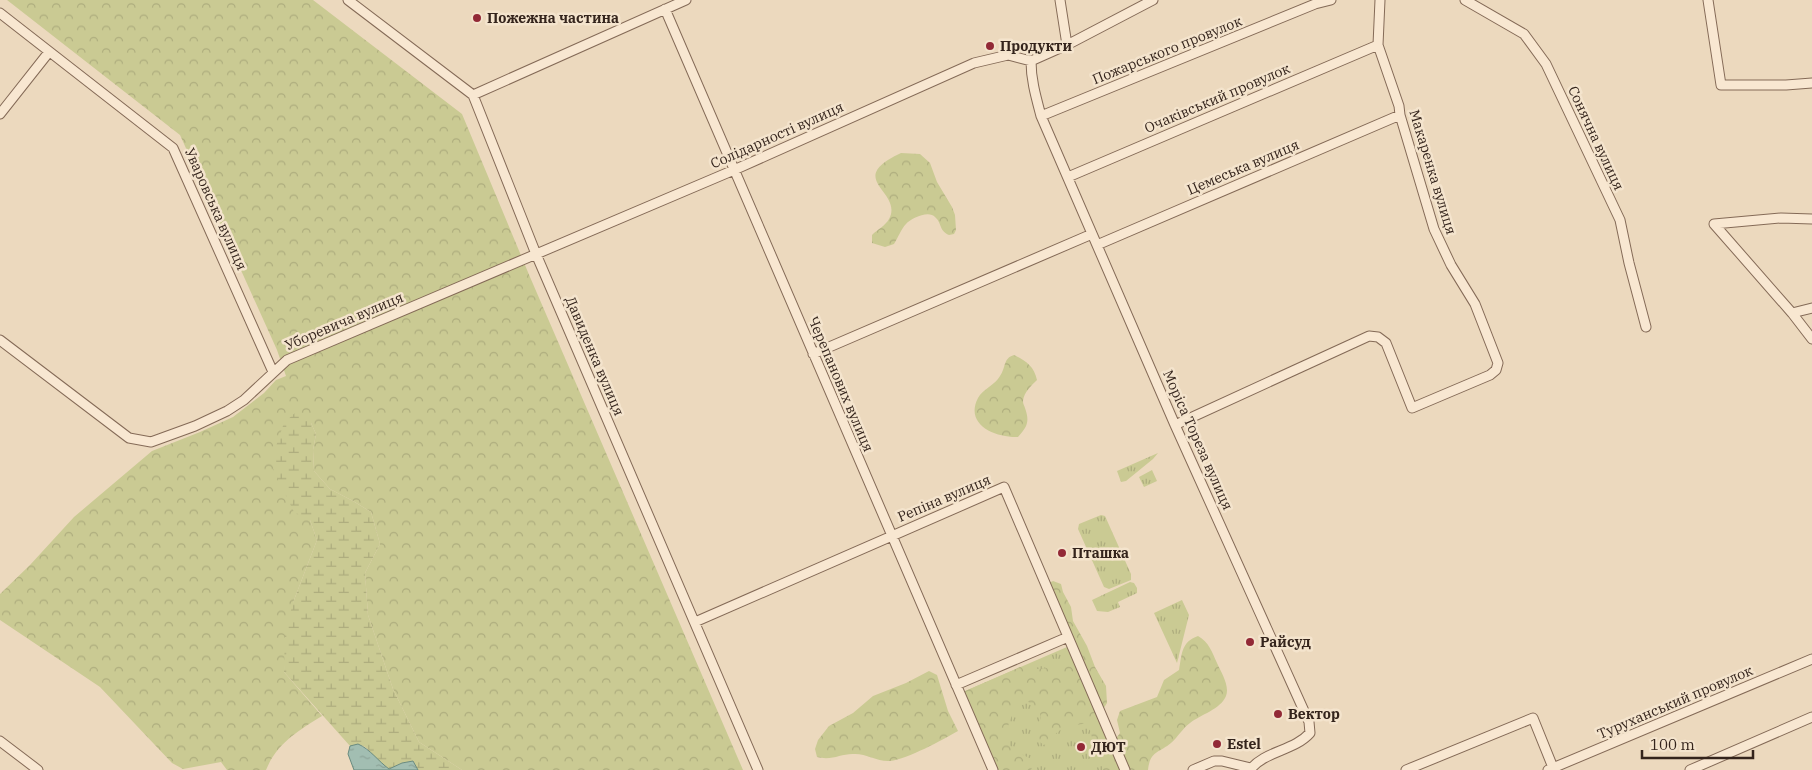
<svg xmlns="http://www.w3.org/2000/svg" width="1812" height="770" font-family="'IBM Plex Serif',serif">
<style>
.grass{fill:url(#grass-tufts)}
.forest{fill:url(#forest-crowns)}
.wetland{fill:url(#wetland-marsh)}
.water{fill:url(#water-ripples);stroke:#698b7f}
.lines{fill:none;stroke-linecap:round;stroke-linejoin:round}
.minor-casing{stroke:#846a57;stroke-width:11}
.minor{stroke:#f8e7d1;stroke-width:9}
.poi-dot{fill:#922936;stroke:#f4e4cd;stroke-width:2}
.labels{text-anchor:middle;stroke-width:5;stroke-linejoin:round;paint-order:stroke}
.poi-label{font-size:14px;font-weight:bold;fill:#34241c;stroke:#f4e4cd;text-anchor:start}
.street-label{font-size:14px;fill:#34241c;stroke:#f4e4cd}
</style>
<defs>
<pattern id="grass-tufts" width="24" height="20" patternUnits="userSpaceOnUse" patternTransform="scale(1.25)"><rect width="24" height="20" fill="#caca93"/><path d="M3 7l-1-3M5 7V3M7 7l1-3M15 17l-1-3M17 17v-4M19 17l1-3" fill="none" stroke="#aead7e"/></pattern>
<pattern id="forest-crowns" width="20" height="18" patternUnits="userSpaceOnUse" patternTransform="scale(1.25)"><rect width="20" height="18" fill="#caca93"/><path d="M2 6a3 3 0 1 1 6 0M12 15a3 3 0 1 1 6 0" fill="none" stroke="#aead7e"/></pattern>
<pattern id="wetland-marsh" width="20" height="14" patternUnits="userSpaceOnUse" patternTransform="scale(1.25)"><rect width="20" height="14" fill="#caca93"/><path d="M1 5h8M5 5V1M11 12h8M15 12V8" fill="none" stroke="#aead7e"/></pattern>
<pattern id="water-ripples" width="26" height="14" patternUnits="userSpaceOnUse" patternTransform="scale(1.25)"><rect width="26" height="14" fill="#a2beb2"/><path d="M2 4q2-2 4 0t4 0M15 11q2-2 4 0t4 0" fill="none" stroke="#8ca398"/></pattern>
</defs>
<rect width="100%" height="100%" fill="#ecd9be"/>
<path class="grass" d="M1158 453 1153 459 1126 481 1121 482 1117 471Z
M1152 470 1157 481 1144 487 1139 477Z
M1101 515 1105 516 1131 574V580L1109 589 1104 587 1078 529 1079 524Z
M1130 582 1134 583 1137 588V593L1118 602 1120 607 1108 612 1097 611 1092 600Z
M1182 600 1189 615 1177 663 1154 613Z
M1067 647 1121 770H997L963 692Z"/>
<path class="forest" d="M7 0H313L462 114 530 277 743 770H462L419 742 393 689 368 615 365 573 380 544 371 512 353 501 330 489 314 471 313 450 316 434 311 423 310 520 317 540 294 600 284 672 322 716C298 731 277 743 266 770H227L221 762 183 769 172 763 100 687 0 620V594L30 565 74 517 152 451 200 432 233 417 264 393 276 380 286 376 277 350 180 135Z
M901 153 920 154 930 163 937 182 952 207 955 215 956 230 954 234 949 235C939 231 942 223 935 217 929 210 911 218 906 224 901 229 898 238 894 244L885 247 872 243V235C877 230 886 225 889 219 904 191 843 180 901 153Z
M1014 355C1026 361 1034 366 1037 380 1031 386 1024 392 1023 401 1023 404 1024 405 1025 408 1030 422 1027 427 1018 437 996 438 964 425 978 398 983 389 995 385 1000 376 1006 368 1003 358 1014 355Z
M1053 581 1061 584 1063 592 1071 607 1073 621 1087 646 1095 667 1106 686 1107 703 1100 714 1098 723 1100 732 1108 737H1117L1120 733 1117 720 1120 711 1157 697 1164 680 1179 670C1182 654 1181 642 1198 636 1209 642 1212 652 1217 663 1221 672 1230 686 1226 696 1221 709 1200 715 1190 723 1182 729 1178 737 1171 743 1159 753 1150 751 1148 770H1103L1101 753 1093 741 1088 723C1079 725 1066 725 1059 731 1052 736 1053 740 1044 745 1031 737 1036 728 1041 718L1039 709 1027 701C1011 707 1001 735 1012 748 1016 753 1026 756 1032 759L1034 763 1031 770H997L963 692 1020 667 1036 669 1058 667 1071 663 1075 655C1071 644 1068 631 1063 621 1055 605 1041 604 1049 583Z
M929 671 937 675 948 711 958 731C942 740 908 759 890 761 878 762 867 754 855 754 841 753 833 761 817 757L815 749 818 740 829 726 853 713 873 696 906 683Z"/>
<path class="wetland" d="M297 411 311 423 316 434 313 450 314 471 330 489 353 501 371 512 380 544 365 573 368 615 393 689 419 742 462 770H418L413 761 402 763 389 769C385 766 381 764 378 761 368 752 367 741 350 746L284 672 285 631 294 600 317 540 310 520 294 512 273 469 275 449 284 423Z"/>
<path class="water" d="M358 744C370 749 378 761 389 769L402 763 413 761 418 770H354L348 754 350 746Z"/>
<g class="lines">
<defs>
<path id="minor" d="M348 0 473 95 536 254 758 770
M1060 0 1067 45
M1153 0 1067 45 1031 61C1031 80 1036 97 1041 116L1175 425 1309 722 1310 733C1294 751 1264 751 1250 770
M1465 0 1524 34 1546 64 1620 220 1629 263 1646 327
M1708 0 1721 85H1786L1812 83
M665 9 993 770
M0 13 173 148 273 372
M473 95 686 0
M0 114 49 52
M1041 116 1315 4 1331 0
M1068 177 1378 45
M1714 224 1792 313 1812 339
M1714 224 1781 218 1812 219
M1097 245 1400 115
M1792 313 1812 308
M0 340 129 438 151 442 195 426 227 411 244 400 287 360 734 170 974 63 1008 55 1031 61
M813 354 1092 234
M1175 425 1369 336 1378 337 1386 343 1412 408 1490 375 1496 370 1498 363 1475 304 1451 265 1434 229 1400 115 1399 106 1378 45 1380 0
M695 622 1004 487 1125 770
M956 685 1068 637
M0 741 38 770
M1193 770 1214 761H1222L1251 768
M1406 770 1533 718 1554 770
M1548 770 1812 659
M1690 770 1812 717"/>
</defs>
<use href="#minor" class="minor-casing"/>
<use href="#minor" class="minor"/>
</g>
<g class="poi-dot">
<circle cx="477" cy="18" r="5"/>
<circle cx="990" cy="46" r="5"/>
<circle cx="1062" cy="553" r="5"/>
<circle cx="1250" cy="642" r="5"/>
<circle cx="1278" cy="714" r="5"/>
<circle cx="1217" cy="744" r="5"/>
<circle cx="1081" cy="747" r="5"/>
</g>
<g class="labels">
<g class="poi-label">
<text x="487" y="23">Пожежна частина</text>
<text x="1000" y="51">Продукти</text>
<text x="1072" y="558">Пташка</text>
<text x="1260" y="647">Райсуд</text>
<text x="1288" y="719">Вектор</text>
<text x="1227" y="749">Estel</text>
<text x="1091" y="752">ДЮТ</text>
</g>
<g class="street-label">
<text transform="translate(1167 50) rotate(-22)" y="5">Пожарського провулок</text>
<text transform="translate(1217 98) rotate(-23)" y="5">Очакiвський провулок</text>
<text transform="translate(777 135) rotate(-24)" y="5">Солідарності вулиця</text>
<text transform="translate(1596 138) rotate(65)" y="5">Сонячна вулиця</text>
<text transform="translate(1243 167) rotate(-23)" y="5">Цемеська вулиця</text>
<text transform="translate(1433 172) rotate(73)" y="5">Макаренка вулиця</text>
<text transform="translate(216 209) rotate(66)" y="5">Уваровська вулиця</text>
<text transform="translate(344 321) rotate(-23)" y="5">Уборевича вулиця</text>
<text transform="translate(595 356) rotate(67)" y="5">Давиденка вулиця</text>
<text transform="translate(841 384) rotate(67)" y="5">Черепанових вулиця</text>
<text transform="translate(1198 440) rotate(66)" y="5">Моріса Тореза вулиця</text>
<text transform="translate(944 498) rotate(-23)" y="5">Репiна вулиця</text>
<text transform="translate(1675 702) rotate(-23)" y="5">Туруханський провулок</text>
</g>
</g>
<path d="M1642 750v8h111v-8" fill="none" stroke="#34241c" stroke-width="2.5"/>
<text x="1650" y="750" font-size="15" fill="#34241c" stroke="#f4e4cd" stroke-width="4" paint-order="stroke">100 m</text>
</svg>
